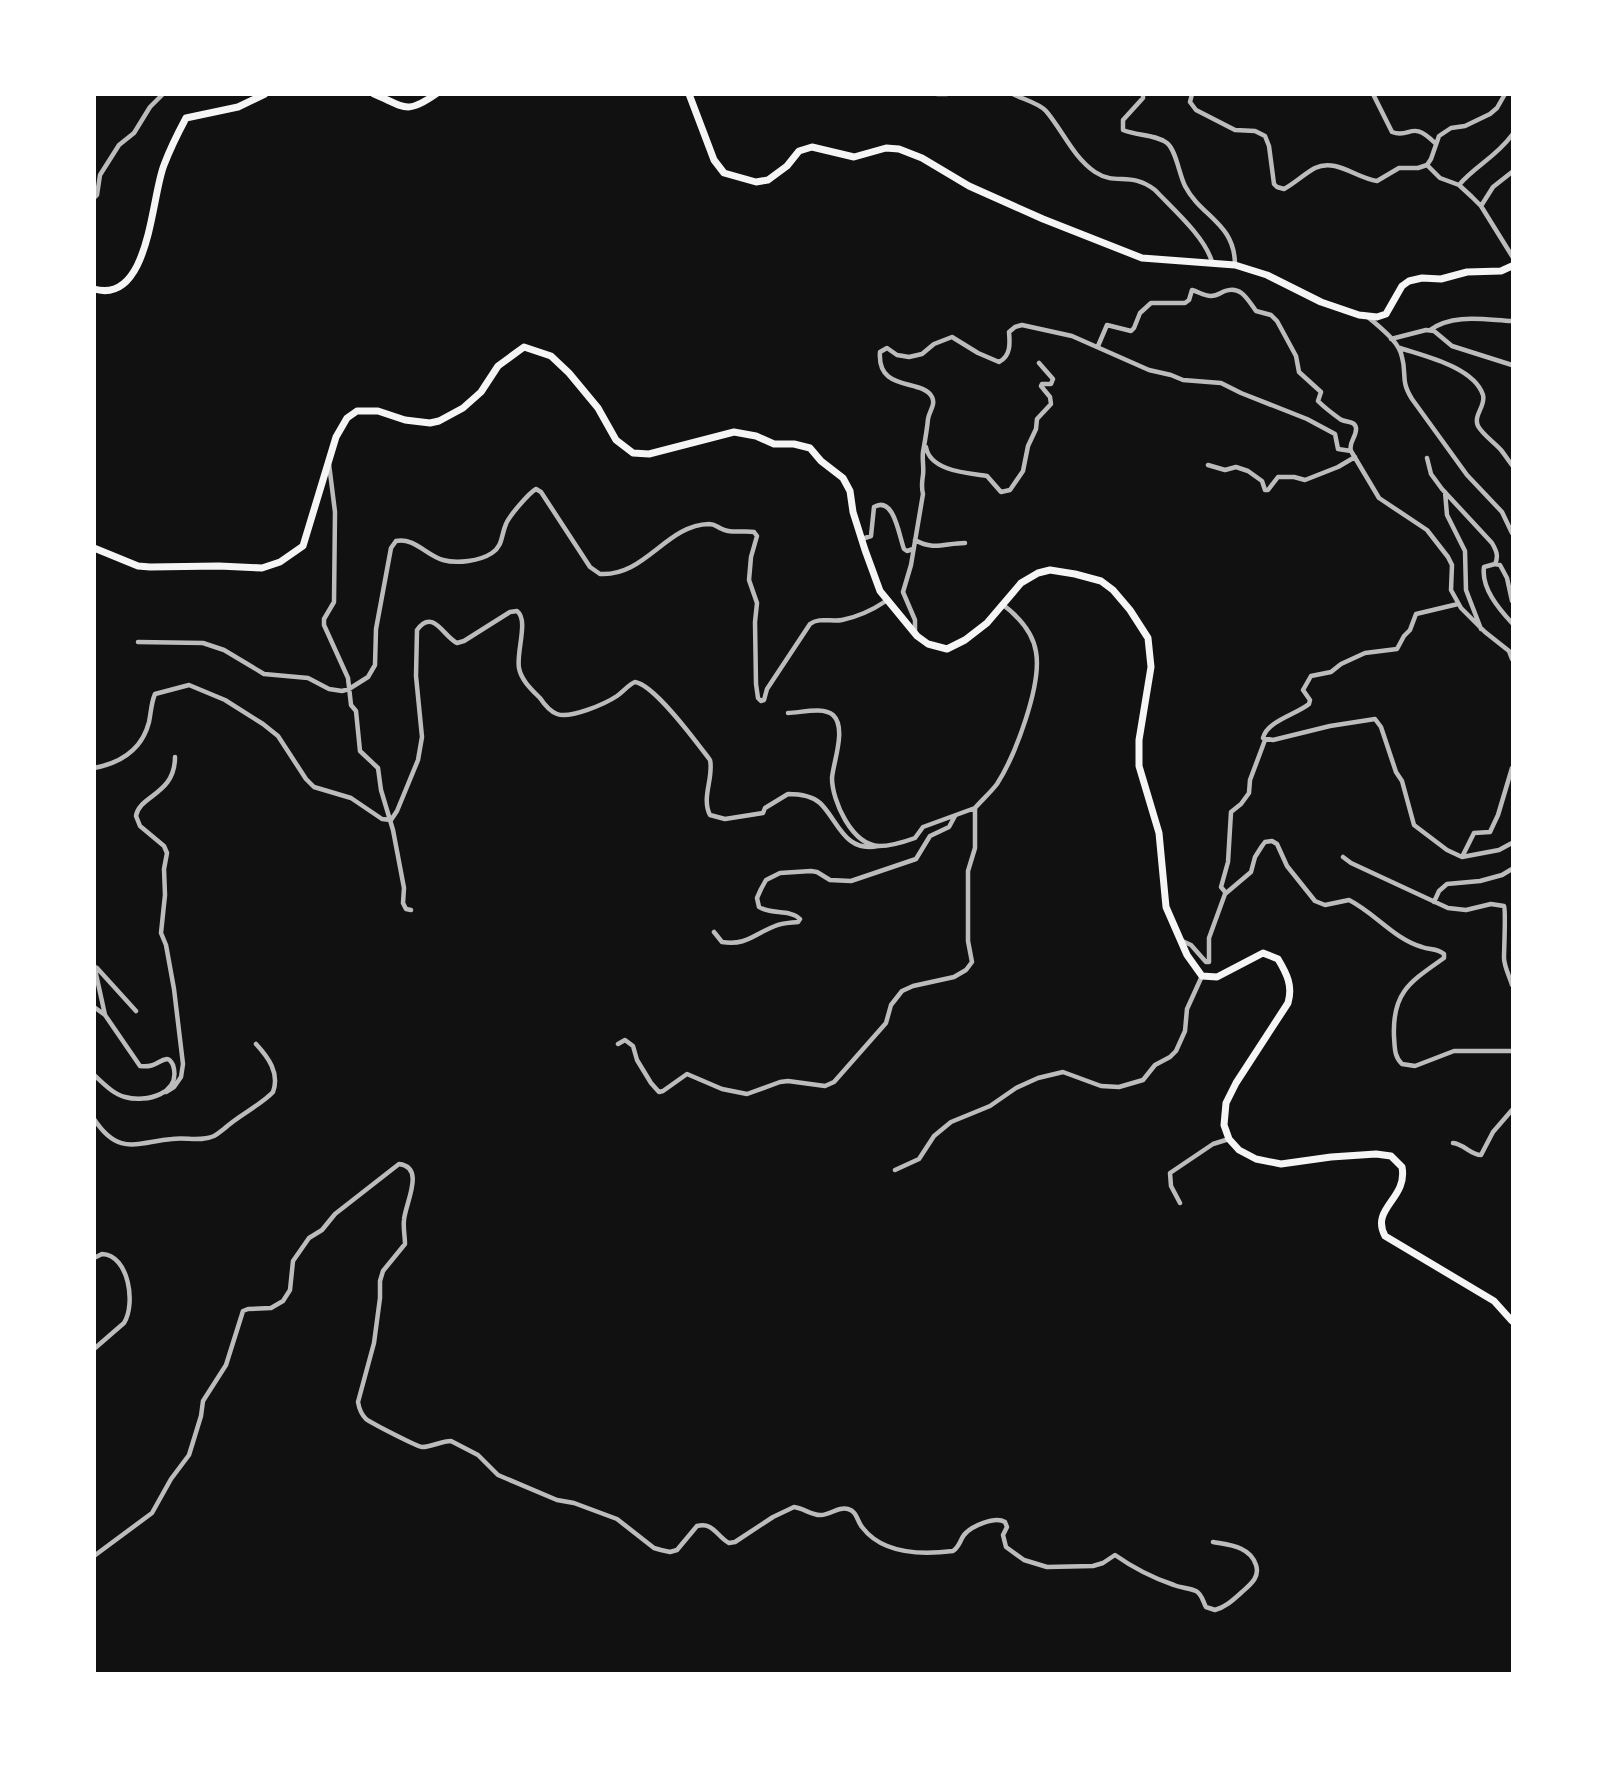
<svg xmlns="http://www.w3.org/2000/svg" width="1607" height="1768" font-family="Manrope,sans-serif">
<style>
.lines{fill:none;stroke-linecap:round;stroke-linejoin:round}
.minor{stroke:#bcbcbc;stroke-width:4.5}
.primary{stroke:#f5f5f5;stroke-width:7}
</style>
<rect width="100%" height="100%" fill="#111"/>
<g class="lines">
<path class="minor" d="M937 94H947
M1013 94C1022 99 1039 103 1046 111 1063 131 1073 157 1095 172 1116 186 1131 171 1155 190 1174 210 1205 237 1212 262
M1143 94V98L1123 120V130C1137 136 1155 134 1167 143 1176 150 1179 174 1185 186 1201 217 1235 223 1235 265
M1192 94 1190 102 1196 110 1235 130 1255 131 1265 136 1269 146 1274 184 1277 187 1284 189C1295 183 1304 174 1315 168 1336 158 1356 178 1377 181L1399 168H1418L1427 165 1431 159 1439 136 1451 128 1465 126 1490 114 1497 108 1505 94
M1373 94 1392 132C1411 139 1411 119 1435 143
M1427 165 1440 178 1459 185 1472 197 1481 206 1512 256
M1459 185C1475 166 1496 157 1512 135
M94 198 97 195 100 175 119 145 134 133 150 107 163 94
M1481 206 1493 187 1512 172
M1367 316C1379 327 1399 341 1402 357 1407 375 1400 380 1412 399L1467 475 1502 512 1512 533
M1430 330C1453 313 1486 320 1512 321
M1391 339 1426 330 1434 331 1452 346 1512 365
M1098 346 1107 325 1131 331 1134 328 1140 313 1151 303H1185L1189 300 1192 290C1199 292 1204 296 1211 296 1217 296 1220 293 1225 291 1241 285 1248 300 1256 311L1271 315 1277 321 1296 356 1299 372 1321 392 1318 401C1325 408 1333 414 1340 419 1345 423 1355 420 1356 428 1357 437 1348 442 1351 451
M1400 348C1424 356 1474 367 1483 395 1486 406 1473 415 1478 426 1483 435 1494 442 1501 450 1505 455 1508 460 1512 465
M926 447C930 471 967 473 987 476L1001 492 1010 490 1023 471 1028 446 1036 429 1037 419 1051 404 1050 397 1041 386 1042 384H1051L1053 379 1039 363
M1427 458 1431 474 1442 489 1492 543C1496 550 1499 556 1495 564L1484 567C1481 588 1499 609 1512 623
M329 464 335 512 334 602 324 619V625L348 678 351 705 356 711 360 751 378 768 381 790 393 830 404 888 403 903 406 909 411 910
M1208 465 1225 470 1236 467 1248 471 1262 481 1265 490H1268L1278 477H1294L1305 480 1338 467 1355 457
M1445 492 1447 515 1465 551 1466 590 1481 629
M862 539 871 536 874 507C894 495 899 536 904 549L907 551 913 549
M915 540C934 551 945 543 965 543
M1495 564 1500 565 1507 578 1512 601
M1458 604 1416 614 1410 630 1404 636 1397 649 1365 653 1341 664 1331 672 1311 676 1303 690 1310 700 1309 704C1297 714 1267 721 1263 738L1273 740 1330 726 1375 719 1381 727 1396 772 1402 781 1414 825 1447 850 1462 857 1499 850 1512 843
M915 634V620L903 592 911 565 923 494C921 486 922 483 923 475 924 467 922 459 923 452 925 441 927 430 928 419 929 411 936 405 932 397 922 378 877 393 880 352L887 348 897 355 909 357 922 354 934 344 952 337 978 353 999 362C1011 356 1010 343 1009 332L1015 327 1022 325 1072 336 1149 370 1171 375 1183 380 1221 383 1241 393 1307 419 1335 434 1338 449 1351 451 1379 498 1427 530 1448 557 1452 565 1451 590 1461 608 1485 632 1509 651 1512 659
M138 642 203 643 224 650 264 674 308 678 329 689 342 691 349 689 368 677 375 665 376 629 391 548 396 541C414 537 427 556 443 560 457 564 480 561 492 553 503 546 501 535 506 524 509 516 529 493 536 489L541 492 590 567 600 574C645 577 666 525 709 524 715 524 717 527 722 529 731 534 744 530 754 532L757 536 751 557 749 580 757 603 755 622 756 684 758 698 761 701 764 700 767 689 810 624C819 617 831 622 842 620 857 617 874 609 886 601
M788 713C800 713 823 706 833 715 847 728 833 763 832 778 832 801 852 845 879 846 890 846 904 842 915 838L923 827 975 808
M94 768C120 763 142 750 149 722 151 713 151 703 155 694L189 685 225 700 263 724 278 736 306 779 314 787 351 798 382 819 391 820 397 811 418 760 422 737 416 676 417 630C433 608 443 636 457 643L464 641 510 612 517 611C529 620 516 652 519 668 521 680 532 690 540 698 544 704 549 711 557 714 570 719 605 704 617 696 624 691 628 685 635 682 655 685 697 743 710 760 714 777 701 798 710 815L725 819 763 813 765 808 788 794C798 794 812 796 820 803 838 820 844 853 878 846
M1343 857 1351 863 1448 908 1466 910 1491 904 1504 906C1506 910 1504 950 1504 958 1504 966 1510 978 1512 985
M1462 857 1474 833 1490 832 1498 815 1512 768
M1226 893 1221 887 1228 862 1231 812 1241 804 1249 793 1250 780 1265 740
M1434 902 1439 891 1447 884 1480 881 1502 875 1512 869
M714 932 722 942C746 946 754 934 775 926 782 923 790 923 798 922L800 919C790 909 771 915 759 907L757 898 761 889 766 880 780 873 811 871 817 872 830 880 851 881 916 859 930 836 949 827 955 816
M1180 940 1191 945 1206 962H1209V938L1225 894 1251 872 1255 857 1262 846 1265 842 1272 841 1277 844 1287 866 1315 901 1325 905 1349 900C1375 913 1394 939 1422 947 1430 950 1437 948 1444 954V958C1410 982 1392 992 1394 1037 1395 1048 1394 1056 1402 1064L1415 1066 1454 1051H1512
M94 965 105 1015 140 1066C156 1068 158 1060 167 1059 170 1059 172 1063 173 1065 182 1094 146 1103 125 1097 113 1094 103 1083 94 1075
M97 968 136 1011
M94 1007 105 1015
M618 1044 625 1040 633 1046 637 1060 651 1083 659 1092 663 1091 687 1074 722 1089 747 1094 780 1082 788 1081 825 1086 834 1082 886 1023 891 1005 902 991 913 986 954 977 966 970 972 962 968 941V871L975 848V808C982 800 991 792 997 784 1015 756 1042 685 1036 652 1033 632 1018 616 1002 604
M166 1092 174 1087 181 1077 183 1064 174 989 166 945 161 933 165 895 164 869 167 853 164 846 140 826 136 816C139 795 175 795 175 757
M94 1119C119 1157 137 1142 172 1139 186 1137 201 1142 214 1136 218 1134 221 1131 225 1128 239 1115 261 1105 273 1092 280 1073 268 1057 256 1044
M1453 1143C1464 1144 1471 1155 1481 1155L1493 1132 1512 1110
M895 1170 919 1159 934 1136 951 1122 990 1106 1016 1088 1038 1078 1063 1072 1101 1086 1119 1087 1143 1080 1155 1065 1170 1057 1176 1051 1185 1031 1187 1009 1202 976
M1180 1203 1171 1186 1170 1173 1213 1144 1229 1139
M94 1258 102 1254C129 1255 136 1304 124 1323L94 1349
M94 1556 152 1513 171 1479 189 1455 201 1416 203 1401 226 1365 243 1311 248 1309 271 1308 283 1301 290 1290 293 1261 309 1238 322 1230 335 1214 399 1164C426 1167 405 1204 404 1220 403 1227 405 1237 405 1244L383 1271 380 1281V1298L374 1343 358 1402C359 1408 361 1414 366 1419 371 1423 418 1447 422 1447 432 1447 441 1441 451 1441L478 1455 498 1475 557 1500 574 1503 617 1519 654 1548 661 1550 670 1552 677 1550 697 1526C714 1522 716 1536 729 1543L735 1542 773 1517 794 1507C803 1508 813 1516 821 1515 830 1515 839 1506 848 1509 857 1511 857 1521 862 1527 883 1555 922 1555 953 1551 960 1546 960 1540 964 1535 971 1526 995 1516 1005 1522L1007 1527 1003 1535 1006 1547 1024 1560 1047 1567 1093 1566 1103 1563 1115 1555C1132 1567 1153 1578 1174 1585 1181 1588 1190 1588 1196 1591 1202 1594 1203 1602 1206 1607L1215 1610C1226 1607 1234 1599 1242 1592 1251 1584 1260 1577 1256 1565 1250 1546 1229 1545 1213 1542"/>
<path class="primary" d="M374 94C405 107 406 115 436 94
M689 94 714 160 724 173 756 182 768 180 787 166 799 151 812 147 854 157 886 148 899 149 922 158 969 186 1043 219 1142 258 1235 265 1267 275 1321 302 1359 315 1377 317 1386 314 1402 286 1409 281 1422 278 1441 279 1467 272 1501 271 1512 266
M94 289C150 305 151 197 164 165 170 149 178 133 186 118L238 107 265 94
M94 548 138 566 150 567 219 566 262 568 280 562 303 546 336 437 347 418 357 411H378L405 420 430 423 439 421 463 408 481 392 498 366 524 347 551 356 569 373 598 408 616 440 633 453 649 454 734 432 756 436 774 444H794L810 448 821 461 843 478 850 491 853 512 865 550 880 591 917 636 928 644 947 649 965 640 987 623 1021 583 1038 573 1050 570 1075 574 1101 581 1113 590 1130 610 1148 638 1151 667 1139 740V766L1159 833 1166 907 1187 955 1202 976 1217 977 1263 953 1278 959C1287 974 1293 986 1288 1003L1236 1083 1226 1103 1224 1125 1229 1139 1239 1150 1256 1159 1281 1164 1331 1157 1376 1154 1391 1156 1402 1167C1408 1199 1370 1208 1385 1236L1494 1301 1512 1321"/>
</g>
<rect width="1607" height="1768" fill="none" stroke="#ffffff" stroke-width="192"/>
</svg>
